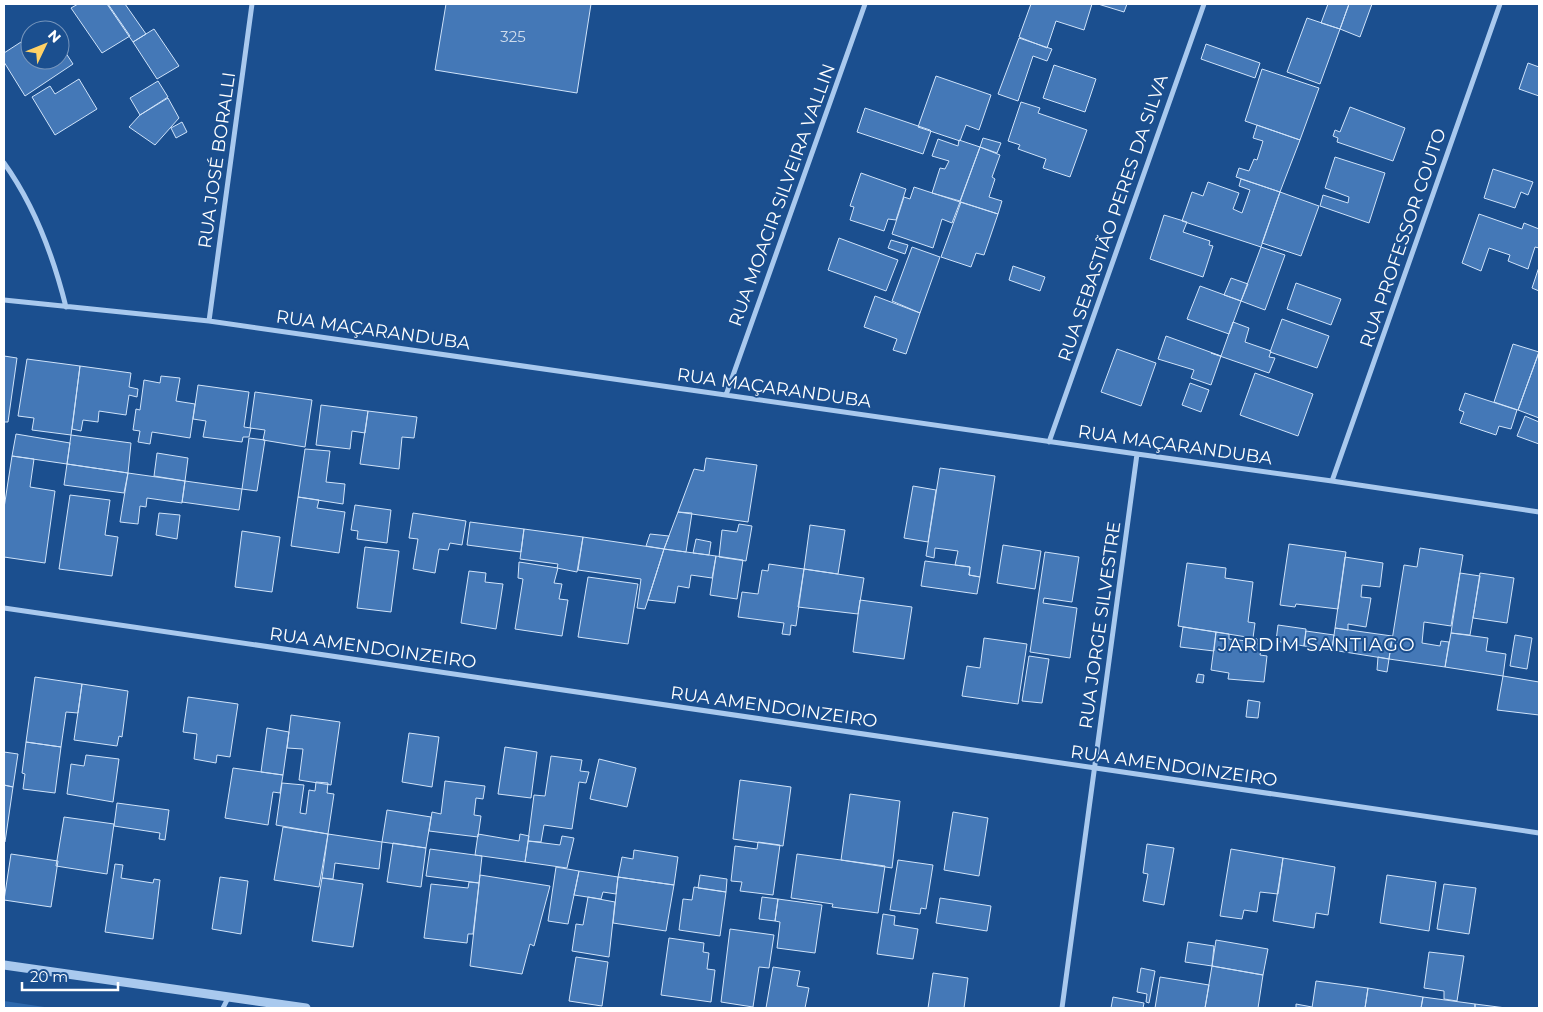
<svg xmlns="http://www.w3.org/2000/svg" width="1543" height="1012" font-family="Montserrat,sans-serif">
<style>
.green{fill:#2e69ad}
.building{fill:#4478b7;stroke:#cfe3fa}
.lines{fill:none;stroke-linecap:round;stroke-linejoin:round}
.minor{stroke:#a9c9ee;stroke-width:5}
.tertiary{stroke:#a9c9ee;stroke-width:9}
.labels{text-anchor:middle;stroke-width:4;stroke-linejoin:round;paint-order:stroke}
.number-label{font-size:15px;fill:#d0dded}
.street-label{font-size:18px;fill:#fff;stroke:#1b4f8f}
.neighbourhood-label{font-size:19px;letter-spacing:1px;fill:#fff;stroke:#1b4f8f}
</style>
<rect width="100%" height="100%" fill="#1b4f8f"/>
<path class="green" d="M4 1001 51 1008H4Z"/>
<path class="building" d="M78 4H108L130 36 102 53 71 8Z
M107 4H125L146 34 133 42Z
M446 4H591L577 93 435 70Z
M1031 4H1092L1084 30 1056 21 1047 48 1019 37Z
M1098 4H1127L1124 12Z
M1328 4H1349L1340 29 1321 23Z
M1349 4H1372L1360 37 1340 29Z
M1307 18 1340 29 1320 84 1287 72Z
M154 29 179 66 157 79 133 42Z
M1019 38 1052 49 1047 61 1033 56 1018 101 998 94Z
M21 42 26 49 30 46V60H60V44L73 64 25 96 4 62V53Z
M1206 44 1260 63 1255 78 1201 59Z
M1528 63 1539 67V96L1519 89Z
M1054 65 1096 79 1085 112 1043 98Z
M1262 69 1319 88 1300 140 1245 121Z
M936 76 991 95 979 130 966 125 960 141 918 127Z
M79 79 97 109 55 135 32 97 50 86 55 94Z
M158 81 168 97 140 115 130 98Z
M168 98 179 118 155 145 129 127 140 115Z
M1021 102 1040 108 1038 113 1087 130 1070 177 1043 168 1046 159 1018 149 1020 145 1008 141Z
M1350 107 1405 128 1393 161 1337 142 1338 138 1333 136 1335 130 1340 132Z
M865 108 930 130 931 131 923 154 857 132Z
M182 122 187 132 176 138 171 128Z
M1257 125 1300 140 1280 192 1236 177 1239 168 1249 171 1254 159 1257 160 1263 141 1253 138Z
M983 138 1001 143 997 153 980 147Z
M938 139 958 146 959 140 980 147 960 201 932 193 940 168 945 169 949 161 932 156Z
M980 147 1000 155 992 177 995 179 989 197 1002 201 998 214 960 202Z
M1335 157 1385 173 1369 223 1320 206 1323 195 1348 203 1349 197 1325 188Z
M1493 169 1533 182 1528 195 1521 192 1515 208 1484 198Z
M861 173 906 189 896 220 888 219 884 231 850 220 854 207 850 206Z
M1241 179 1280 192 1261 247 1182 221 1192 192 1203 196 1208 182 1239 193 1233 209 1242 213 1250 190 1239 186Z
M914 187 960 202 952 223 942 219 933 248 892 234 904 197 910 199Z
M1280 192 1319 206 1301 256 1262 243Z
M961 202 998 214 984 255 976 253 971 267 941 257Z
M1479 214 1522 229 1524 223 1539 229V248L1535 247 1528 269 1508 261 1510 255 1489 248 1481 271 1462 263Z
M1164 215 1187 222 1183 232 1210 241 1209 245 1213 246 1203 277 1150 259Z
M839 238 898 260 886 291 828 270Z
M891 240 908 245 905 254 888 248Z
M912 247 940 257 920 313 892 301Z
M1261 247 1285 255 1265 310 1241 301Z
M1013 266 1045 277 1040 291 1009 280Z
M1539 267V291L1532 288Z
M1231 278 1248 284 1241 301 1224 295Z
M1296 283 1341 299 1331 325 1287 309Z
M1200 286 1241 301 1229 334 1187 319Z
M875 296 920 313 906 354 893 350 897 339 864 327Z
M1282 319 1329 336 1317 368 1270 352Z
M1233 322 1249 328 1245 342 1271 351 1269 357 1275 358 1269 373 1211 353 1221 356Z
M1166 336 1221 356 1211 385 1191 378 1194 370 1158 359Z
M1513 344 1539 352 1518 410 1494 402Z
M1117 349 1156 363 1141 406 1101 392Z
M1539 352V418L1518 410Z
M4 356 17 358 8 422H4Z
M27 359 80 366 71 435 32 430 34 418 18 416Z
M80 366 131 373 129 387 138 389 137 397 129 395 126 415 99 411 98 422 83 420 81 431 72 429Z
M1255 373 1313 394 1298 436 1240 415Z
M161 376 180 378 176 401 195 404 190 438 152 432 150 444 138 442 140 431 133 430 136 409 140 410 144 380 160 383Z
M1190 383 1209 390 1201 412 1182 405Z
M198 385 249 392 244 427 251 428 249 437H243L242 442 203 437 206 421 193 419Z
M255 392 312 400 305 447 263 440 265 430 250 428Z
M1465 393 1517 410 1511 429 1499 426 1496 435 1460 423 1464 412 1459 410Z
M321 405 368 411 365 433 352 431 350 449 316 445Z
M368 411 417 417 414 438 402 437 399 469 360 464Z
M1525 416 1539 422V444L1517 436Z
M16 434 70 443 67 464 12 456Z
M71 435 131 443 128 473 67 464Z
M249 438 265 440 257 491 242 489Z
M305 449 330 451 326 482 345 484 343 504 298 497Z
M157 453 188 458 185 481 154 476Z
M12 456 34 459 30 487 55 491 45 563 4 557V508Z
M706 458 757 465 748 522 678 512 694 469 704 471Z
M67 464 128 473 124 493 64 485Z
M940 468 995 476 980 577 969 575 970 567 955 565 958 551 935 548 934 558 926 556Z
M128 473 185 481 182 503 147 498 146 507 140 506 138 524 120 522Z
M185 481 242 489 239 510 182 502Z
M913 486 936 490 928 542 904 538Z
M70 495 110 500 105 535 118 537 112 576 59 569Z
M298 497 319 500 317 508 345 512 339 553 291 546Z
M355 505 391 510 387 543 357 539 358 531 351 530Z
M678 512 692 513 686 552 664 549Z
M159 513 180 515 177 539 156 535Z
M413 513 466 521 462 545 450 543 448 550 439 549 435 573 413 569 418 539 409 538Z
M470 522 524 529 521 552 467 545Z
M739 524 752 526 746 561 719 557 722 530 737 532Z
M810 525 845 530 838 574 804 569Z
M524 529 583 537 577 572 557 568 558 564 520 559Z
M242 531 280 537 272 592 235 587Z
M650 534 669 536 664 549 646 546Z
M583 537 664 549 645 609 637 608 641 579 578 570Z
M696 539 711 542 709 555 693 553Z
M1289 544 1346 552 1338 609 1296 604 1295 607 1280 605Z
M1003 545 1041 551 1035 589 997 583Z
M365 547 399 551 391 612 357 608Z
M1420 548 1463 555 1451 626 1424 622 1422 643 1440 646 1441 641 1449 642 1445 667 1389 659 1404 565 1417 567Z
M664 549 716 556 712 578 691 575 689 588 678 586 675 603 648 600Z
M1045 552 1079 557 1072 602 1044 598 1043 603 1077 608 1070 658 1030 652Z
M716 556 743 560 737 599 710 595Z
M1345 557 1383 563 1380 587 1362 585 1361 597 1371 598 1366 627 1348 624V630L1335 628Z
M925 561 970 567 969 575 980 577 977 594 921 586Z
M519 562 558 568 554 583 562 584 559 599 568 600 562 636 515 629 523 579 518 578Z
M1187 563 1226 568 1225 578 1253 582 1248 622 1255 623 1253 638 1178 626Z
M769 564 804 569 796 626 791 625 790 635 782 634 784 623 738 617 742 592 758 594 762 570 768 571Z
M804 569 864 578 858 614 798 607Z
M469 571 486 573 485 582 503 584 496 629 461 623Z
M1460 573 1480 576 1470 635 1451 633Z
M1480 573 1514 578 1507 623 1473 618Z
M588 577 638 584 628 644 578 637Z
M860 600 912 607 904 659 853 652Z
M1278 625 1306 629 1304 646 1276 641Z
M1183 627 1216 632 1214 651 1180 647Z
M1335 628 1392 636 1389 659 1332 650Z
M1306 631 1334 635 1332 650 1304 646Z
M1216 632 1229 634V639L1247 641 1248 637 1257 639V644H1262L1260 655 1267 656 1264 682 1228 679 1229 673 1211 670Z
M1451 633 1488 638 1486 651 1506 654 1503 676 1445 667Z
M1515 635 1532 638 1527 669 1510 666Z
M984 638 1027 644 1018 704 962 696 967 666 980 668Z
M1029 656 1049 659 1042 703 1022 701Z
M1378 657 1389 659 1387 672 1377 670Z
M1198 674 1204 675 1203 683 1196 682Z
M1503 676 1539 682V715L1497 710Z
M35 677 82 684 78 713 66 712 61 747 26 742Z
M82 684 128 691 122 737 119 736 117 746 74 740Z
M188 697 238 704 230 757 217 755 216 763 194 759 197 734 183 732Z
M1248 700 1260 702 1258 718 1246 717Z
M291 715 340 722 331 785 299 780 303 749 287 748Z
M267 728 289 732 283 775 261 772Z
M409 733 439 737 432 787 402 782Z
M26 742 61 747 55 793 23 789 25 774 22 773Z
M505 747 537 752 531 798 498 794Z
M4 752 18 754 13 787 4 785Z
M86 755 119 759 113 802 67 794 71 764 84 766Z
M551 756 582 760 580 771 589 772 586 783 579 782 572 829 544 825 541 842 528 841 534 795 545 796Z
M599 759 636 768 627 807 590 799Z
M233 768 283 775 280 793 273 792 268 825 225 818Z
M740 780 791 787 783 846 733 839Z
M445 781 485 786 483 799 476 798 474 815 481 816 478 837 429 831 432 812 441 814Z
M316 782 328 783 327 793 334 794 328 834 276 825 282 783 304 785 300 813 306 814 309 790 315 791Z
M4 785 13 787 5 842H4Z
M850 794 900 801 892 868 841 860Z
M117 803 169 810 165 840 159 839 160 833 114 826Z
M387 810 431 817 426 848 382 842Z
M953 812 988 818 979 876 944 870Z
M64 817 114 824 107 874 56 866Z
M283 827 328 834 319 887 274 880Z
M328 834 382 842 379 869 335 863 333 879 322 878Z
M478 834 519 841 520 834 529 836 525 862 475 855Z
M562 836 574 838 567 868 525 862 528 841 560 845Z
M758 842 780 845 773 895 740 891 742 882 731 881 735 846 757 849Z
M393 843 426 848 421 887 387 882Z
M1147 844 1174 848 1164 905 1143 901 1148 874 1143 873Z
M430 849 482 856 479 883 426 876Z
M1231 849 1283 858 1278 894 1260 892 1257 912 1244 910 1242 919 1220 916Z
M634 850 678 857 674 885 618 877 622 857 633 859Z
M11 854 58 861 51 907 4 900Z
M797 854 885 866 878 913 832 907 833 904 791 898Z
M1283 858 1335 867 1328 915 1316 913 1314 928 1273 921Z
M898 860 933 865 926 909 921 908 920 914 890 910Z
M115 864 123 865 121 878 153 883 154 879 160 880 153 939 105 932Z
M556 867 579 871 568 924 548 921Z
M579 871 618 877 616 894 603 892 601 899 574 895Z
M480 875 550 886 534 946 530 944 522 974 470 966Z
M700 875 727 879 726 892 698 888Z
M1387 875 1436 882 1429 931 1380 923Z
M220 877 248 881 241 934 212 929Z
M618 877 674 885 666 931 613 923Z
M322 878 363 884 353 947 312 941Z
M469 882 479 883 473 934H468L467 943 424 938 431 884 468 888Z
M1444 884 1476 888 1469 934 1437 929Z
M694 887 726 892 720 936 679 930 683 899 692 900Z
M588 897 615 902 609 957 572 951 576 924 583 925Z
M762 897 778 899 775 921 759 919Z
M940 898 991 906 987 931 936 923Z
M778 899 822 905 815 953 777 948 780 922 775 921Z
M883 914 895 916 894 925 918 929 913 959 877 954Z
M730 929 774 935 769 968 759 967 753 1007 721 1002Z
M669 938 704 943 703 952 709 953 707 969 715 970 711 1002 661 995Z
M1216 940 1268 949 1263 975 1212 966Z
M1188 942 1214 946 1212 966 1185 962Z
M1429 952 1464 956 1457 1001 1444 999V991L1424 988Z
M576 957 608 962 602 1006 569 1001Z
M1212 966 1263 975 1258 1008H1205Z
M773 967 800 971 797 986 809 988 805 1008H766Z
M1141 968 1155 971 1149 1003 1146 1002 1147 994 1137 992Z
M933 973 968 978 964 1008H928Z
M1160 977 1209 985 1205 1008H1155Z
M1316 981 1368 988 1365 1008H1312Z
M1368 988 1423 997 1421 1008H1365Z
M1113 997 1144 1003 1143 1008H1111Z
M1423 997 1475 1004V1008H1421Z
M1296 1004 1312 1007V1008H1296Z
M1475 1004 1506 1008H1475Z"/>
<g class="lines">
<path class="minor" d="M4 163C35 206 53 255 66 307
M4 300 209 321 1137 454 1332 481 1539 512
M209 321 252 4
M726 395 865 4
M1049 442 1204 4
M1332 481 1500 4
M4 608 1539 833
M223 1008 228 998
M1062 1008 1137 454"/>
<path class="tertiary" d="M4 965 306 1008"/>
</g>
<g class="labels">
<g class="number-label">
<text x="513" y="42">325</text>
</g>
<g class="street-label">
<text transform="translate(217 160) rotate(-82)" y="6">RUA JOSÉ BORALLI</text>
<text transform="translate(782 195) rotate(-70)" y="6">RUA MOACIR SILVEIRA VALLIN</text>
<text transform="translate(1113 218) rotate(-71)" y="6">RUA SEBASTIÃO PERES DA SILVA</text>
<text transform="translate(1403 238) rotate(-71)" y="6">RUA PROFESSOR COUTO</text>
<text transform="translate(373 330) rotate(8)" y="6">RUA MAÇARANDUBA</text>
<text transform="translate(774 388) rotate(8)" y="6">RUA MAÇARANDUBA</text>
<text transform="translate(1175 445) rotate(8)" y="6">RUA MAÇARANDUBA</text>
<text transform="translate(1100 625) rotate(-82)" y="6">RUA JORGE SILVESTRE</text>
<text transform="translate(373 648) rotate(8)" y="6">RUA AMENDOINZEIRO</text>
<text transform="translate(774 707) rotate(8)" y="6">RUA AMENDOINZEIRO</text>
<text transform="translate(1174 766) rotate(8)" y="6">RUA AMENDOINZEIRO</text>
</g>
<g class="neighbourhood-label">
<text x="1317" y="651">JARDIM SANTIAGO</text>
</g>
</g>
<rect width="1543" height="1012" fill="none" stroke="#ffffff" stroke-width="10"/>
<g transform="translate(45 45) rotate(47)"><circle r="24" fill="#1b4f8f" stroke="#7695bc"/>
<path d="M0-4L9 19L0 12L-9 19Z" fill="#ffd166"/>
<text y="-8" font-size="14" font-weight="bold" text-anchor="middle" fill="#ffffff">N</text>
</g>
<path d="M22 982v8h96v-8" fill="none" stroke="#ffffff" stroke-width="2.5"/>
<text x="30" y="982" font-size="15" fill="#ffffff" stroke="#1b4f8f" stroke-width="4" paint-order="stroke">20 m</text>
</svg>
